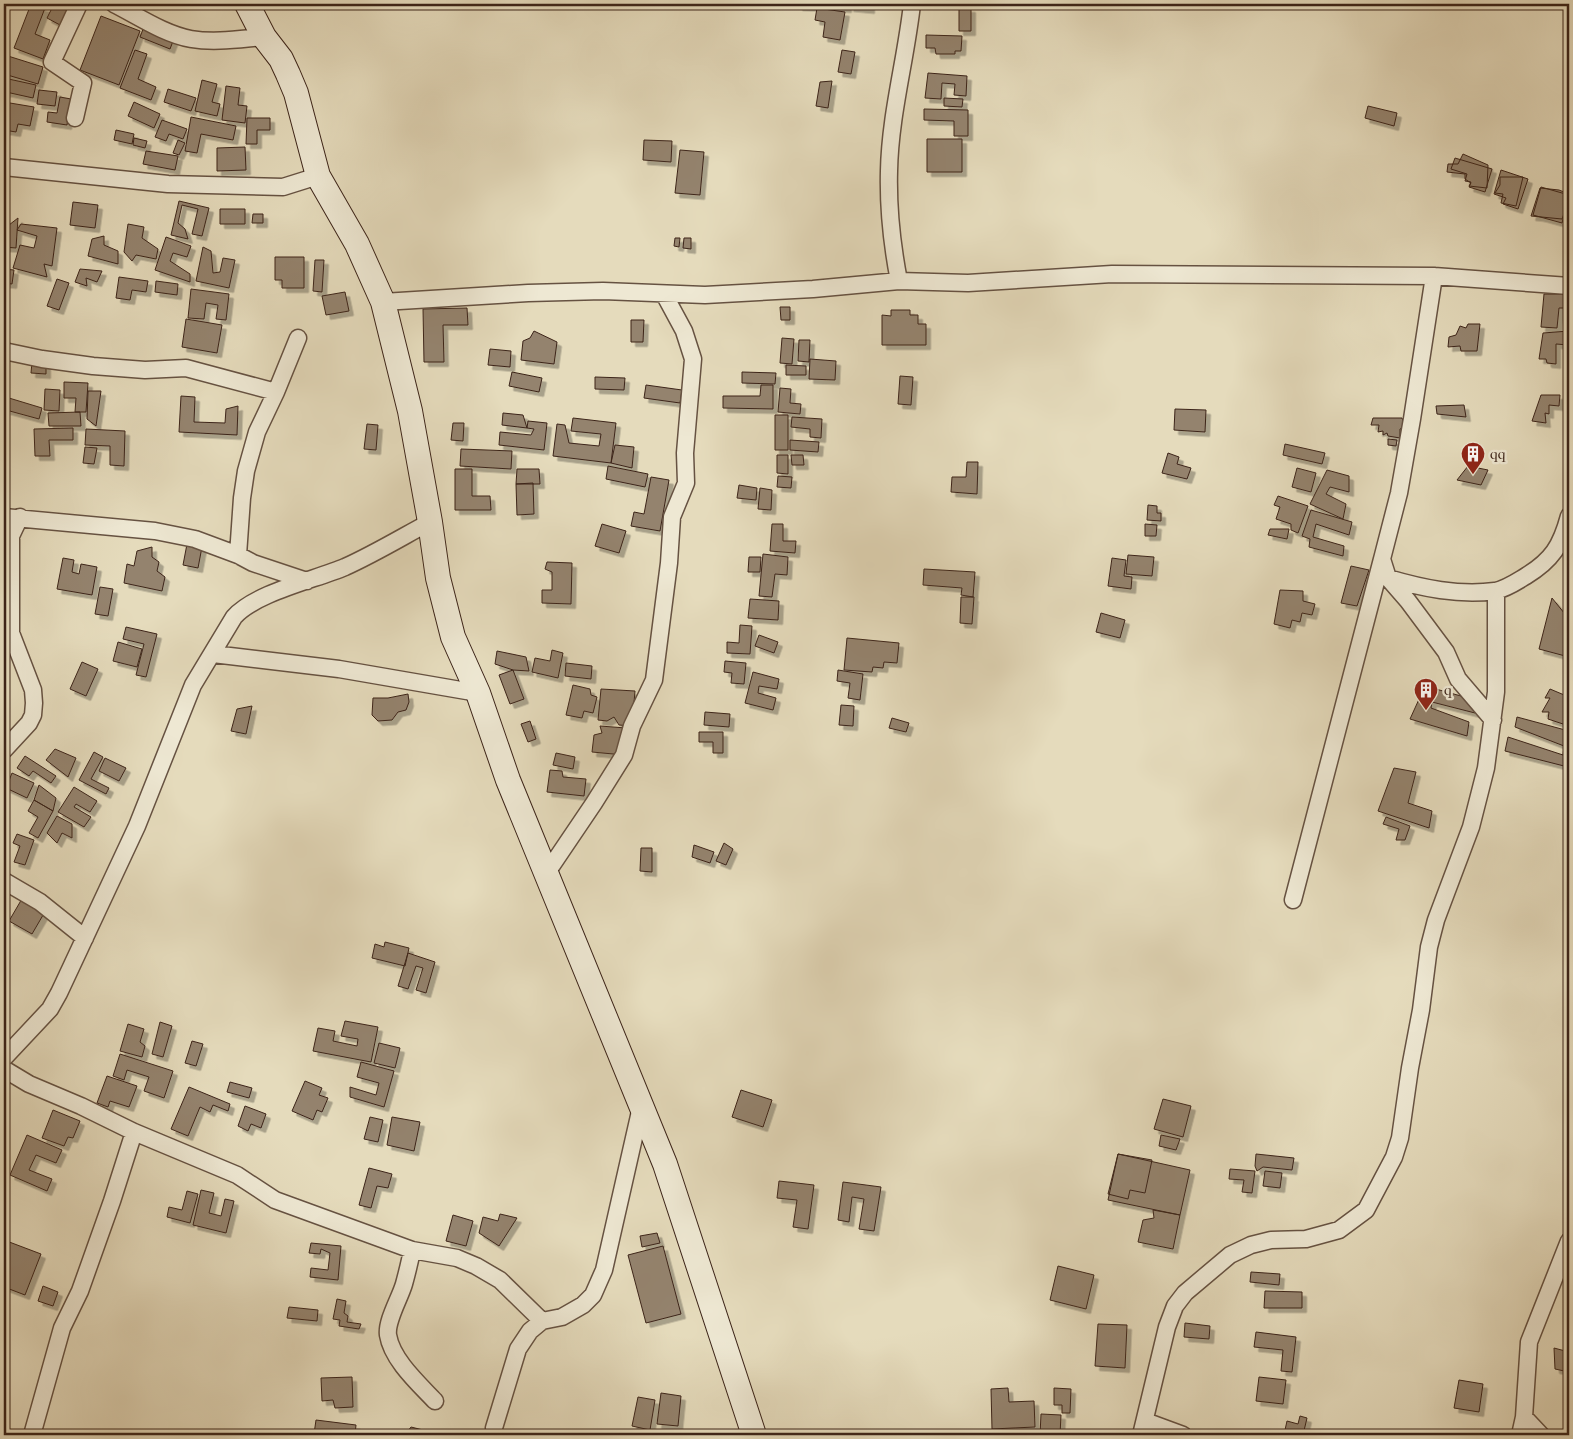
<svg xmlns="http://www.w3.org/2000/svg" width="1573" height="1439" font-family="'IM FELL French Canon',serif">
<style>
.building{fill:#94836e;stroke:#3c2419;filter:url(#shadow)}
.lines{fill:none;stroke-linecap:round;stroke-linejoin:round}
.street-casing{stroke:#665242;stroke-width:19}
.secondary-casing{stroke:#3c2419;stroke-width:26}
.street{stroke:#eee8d3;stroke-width:16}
.secondary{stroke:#eee8d3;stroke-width:24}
.labels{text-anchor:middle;stroke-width:4.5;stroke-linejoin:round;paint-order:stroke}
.poi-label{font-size:15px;fill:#3c2419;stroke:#eee8d3;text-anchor:start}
</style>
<defs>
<filter id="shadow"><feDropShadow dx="4.5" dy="4.5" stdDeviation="0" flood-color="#0004"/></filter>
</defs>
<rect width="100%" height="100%" fill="#e5dbbc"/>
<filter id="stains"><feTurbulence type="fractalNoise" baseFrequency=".004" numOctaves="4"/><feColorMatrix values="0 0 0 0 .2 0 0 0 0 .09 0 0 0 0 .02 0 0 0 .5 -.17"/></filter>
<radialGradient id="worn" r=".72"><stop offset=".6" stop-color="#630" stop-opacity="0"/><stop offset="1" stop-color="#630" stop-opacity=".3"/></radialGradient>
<path class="building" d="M31 4 45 8 35 34 50 40 43 59 14 48Z
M54 4H70L60 25 47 18Z
M798 4H847V8L798 6Z
M850 4H870V9L849 7Z
M817 8 845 12 840 40 823 37 825 22 815 20Z
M959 8H971V31H959Z
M101 16 140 31 119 85 80 70Z
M145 24 175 36 170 49 140 37Z
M926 35 962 36 961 51H955V54H936L935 48H926Z
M135 50 147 54 138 79 156 87 151 100 120 88Z
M842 50 855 52 851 74 838 72Z
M8 56 43 67 38 84 4 74Z
M928 73 967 76 966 96 954 95 955 84 942 83 941 99 925 98Z
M4 78 36 85 33 98 6 92 4 96Z
M202 80 217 84 212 102 220 104 217 116 195 111Z
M832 81 828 108 816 106 820 82Z
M226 86 240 88 238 105 247 106 245 123 222 120Z
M168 89 196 98 191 111 164 102Z
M39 90 57 92 55 106 37 104Z
M60 97 71 99 67 125 47 122 48 112 57 113Z
M944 98 963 99 962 107 944 106Z
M4 102 34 107 30 126 18 124 16 132 4 130Z
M134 102 160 114 154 128 128 116Z
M1368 106 1397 113 1394 126 1365 118Z
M924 109 968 110V136H954V121L924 120Z
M191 117 236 126 233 140 201 134 197 153 185 151Z
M247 118H270V130H257V144H246Z
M162 120 187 129 183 139 169 134 166 141 155 137Z
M116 130 134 134 132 144 114 140Z
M134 138 147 141 145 148 133 145Z
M927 139H962V172H927Z
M178 140 185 143 179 155 173 153Z
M644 140 672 141 671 162 643 160Z
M245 147 246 170 217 171V148Z
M680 150 704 152 700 195 675 193Z
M146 151 178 156 175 170 143 164Z
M1463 154 1488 165 1487 188 1469 186 1471 183 1465 179V174L1447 172 1448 164H1458Z
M1455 158 1492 169 1485 192 1469 187 1471 182 1465 181 1467 174 1451 169Z
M1501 170 1528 179 1518 209 1503 204 1506 198 1494 194Z
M1500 177H1523L1516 206 1501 203 1503 194 1495 193 1500 185Z
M1541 187 1569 195 1562 223 1533 215Z
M1540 188 1559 190 1569 194V200L1562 219 1531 216Z
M179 201 209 208 202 236 192 234 198 209 182 205 178 223 185 229 188 239 171 235Z
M73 202 98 205 95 228 70 225Z
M220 209H245V224H220Z
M253 214H263V223H252Z
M18 218 16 248 4 247V222L9 225Z
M21 224 57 228 52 266 44 264 47 277 13 268 20 245 34 248 37 236 17 230Z
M128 224 144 227 142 238 158 249 156 259 136 255 132 261 124 252Z
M104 236V245L118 251V264L88 256 92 239Z
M166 237 191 246 187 257 173 253 170 261 190 274V282L155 270Z
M675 238H680L679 247 674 246Z
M684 238H691V249L683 248Z
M203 247 211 251 213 273 220 272 223 258 235 260 229 288 196 281Z
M275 257H304V288H282V280H275Z
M315 260H324L322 292 313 291Z
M4 269 14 270 12 284 4 283Z
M80 269 102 271 97 282 86 278 87 286 75 282Z
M119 277 148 281 146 292 132 290 130 300 116 298Z
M57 279 69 283 59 310 47 306Z
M156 281 178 284 177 295 155 292Z
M191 289 229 294 226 320 216 319 218 305 206 303 204 319 188 318Z
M345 292 349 311 326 315 322 296Z
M1544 294H1569V308H1559L1557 328 1541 327Z
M780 307H790V320H781Z
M467 308 468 325H443L444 362H424L423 309Z
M891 310H910V315H918V324H926V345H882V315L891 316Z
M186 319 222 325 217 353 182 347Z
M631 320H644L643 342H631Z
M1468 324H1480L1477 351H1461L1460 346 1448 347 1449 337 1456 335 1460 326 1466 328Z
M534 331 557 342 554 364 521 360 523 341 530 338Z
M1569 331V345L1556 344V364L1547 363 1546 359H1539L1543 333Z
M782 338 794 339 792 364 780 363Z
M799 340H810L809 362 798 361Z
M490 349 511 351 510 367 488 365Z
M810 359 836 361 835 380 809 379Z
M32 362H46V374L31 373Z
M786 365 806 366V375H786Z
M512 372 542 378 539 392 509 386Z
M742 372 776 373 775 384 742 383Z
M900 376 913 377 911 405 898 404Z
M595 377 625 378 624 390 595 389Z
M64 382 88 383 86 412H75L76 398H64Z
M646 385 682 390 680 403 644 398Z
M761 385H773V409L723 408V396H760Z
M780 388 791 389 790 403 801 404 800 414 778 412Z
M45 389 60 390 59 411 44 410Z
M88 391H101L96 426 87 419Z
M1541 395H1560L1559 406 1549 405V414L1545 413 1546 423 1532 421Z
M181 396 195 397 194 422 225 423 226 409 238 406 237 435 179 432Z
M9 398 42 408 39 419 6 410Z
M1464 405 1466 417 1437 414 1436 406Z
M1175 409 1206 410 1205 432 1174 430Z
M80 412 81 426H49L48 413Z
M503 413 523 415 527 428 502 425Z
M775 415H788V450H775Z
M792 417 822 419 821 438 810 437V429L791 427Z
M573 418 616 423 611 463 553 456 557 424 565 425 569 443 599 446 601 434 571 431Z
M1373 418H1402L1405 427 1400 429V438L1388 436 1387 433 1383 435V431L1378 432 1379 425H1371Z
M528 421 547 423 544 450 499 445 500 432 531 435 534 429 527 428Z
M453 423H464L463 441 451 440Z
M367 424 378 425 376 450 364 449Z
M73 428V440H49L50 456H35L34 429Z
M86 429 125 431 124 466 110 465V446L85 445Z
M1388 439 1397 440 1396 446 1388 445Z
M790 440 819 442 818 452 790 450Z
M1285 444 1325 453 1322 464 1283 455Z
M615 445 634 447 632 468 611 463Z
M85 447 97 448 94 464 83 463Z
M461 449 512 451 511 469 460 466Z
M1168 453 1179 457 1177 464 1191 468 1187 479 1162 473Z
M777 455H788V474L777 473Z
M791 455H803L804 465H792Z
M967 462H978L977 494 951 492 952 477H966Z
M608 466 648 474 645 487 606 479Z
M1468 466 1488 470 1481 485 1457 480Z
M1297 468 1316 473 1311 492 1292 487Z
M455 469H472V496H490L491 510H455Z
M517 469H539L540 484H516Z
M1327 470 1349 476V492L1330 487 1326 494 1346 504 1343 519 1310 504Z
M778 476 792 477 791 488 777 487Z
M651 477 669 480 660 531 631 526 634 512 644 514Z
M533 483 534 514 517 515 516 484Z
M739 485 757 488 756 500 737 498Z
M760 488 772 490 771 510 758 509Z
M1278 496 1308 506 1298 533 1291 530V524L1276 519 1280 507 1274 505Z
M1148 505 1157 506V513H1161V521L1147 520Z
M1311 510 1352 522 1349 535 1316 524 1313 537 1344 546 1343 556 1309 547 1310 539 1302 536Z
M602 524 626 531 619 553 595 546Z
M772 524H783V541H796L795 553 770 551Z
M1145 524 1157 525 1156 536H1145Z
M1270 529H1289L1287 539 1268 535Z
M187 544 202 547 198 568 183 565Z
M152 547V557L159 562 157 571 165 577 162 591 124 583 127 564 134 566 137 551Z
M763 554 788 557 787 575 775 574 772 597 759 596Z
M1128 555 1154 557 1152 576 1126 574Z
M749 557H761L760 572H748Z
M63 558 74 560 72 572 79 574 81 564 97 567 92 595 57 589Z
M1112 558 1126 560 1124 576 1132 577 1131 589 1108 586Z
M547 562 572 563 571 604 542 603V590H552V572L545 569Z
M1351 566 1369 570 1357 606 1341 603Z
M924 569 975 572 973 597 961 595 962 588 923 585Z
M100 587 113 589 108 616 95 614Z
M1280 590 1303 591V601L1315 604 1312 615 1302 613 1300 622 1292 620 1290 628 1274 624Z
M961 597H974L972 624 960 623Z
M1552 598 1569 619V657L1539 649Z
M750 599 779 601 778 620 748 618Z
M1101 613 1125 620 1120 638 1096 632Z
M740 625 752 626 750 654 727 653V642L739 643Z
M126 627 157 634 146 677 136 675 144 644 123 639Z
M759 635 778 642 774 653 755 646Z
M847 638 899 643 897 663 884 662 883 668 873 667 872 672 844 670Z
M118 642 142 649 137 667 113 661Z
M552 650 563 653 558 678 532 672 535 658 550 661Z
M497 651 526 657 529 671 513 670 495 664Z
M725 661 746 663 744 684 731 683 732 673 724 672Z
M82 662 98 669 86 696 70 689Z
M566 663 592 666 591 679 565 676Z
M513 670 524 699 510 704 499 675Z
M838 670 863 674 860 700 848 698 850 683 837 681Z
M753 672 779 679 777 689 759 686 758 693 776 698 773 710 745 703Z
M573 685 590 689 591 695 597 697 593 713 584 711 582 718 566 715Z
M1425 686 1479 701 1475 713 1432 702 1431 708 1469 722 1467 736 1410 719Z
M601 689 635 691 632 726 619 725 614 717 607 721 598 720Z
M1550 689 1569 697V726L1548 719 1549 712H1542L1550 698H1545Z
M408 694 409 702 406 710 398 712 392 720 378 721 372 715 373 698H388Z
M841 705 854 706 853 726 839 725Z
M252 706 246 734 231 731 237 709Z
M705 712 730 714 729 727 704 725Z
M1517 717 1569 731 1568 767 1505 751 1508 737 1563 755 1564 746 1515 727Z
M892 718 909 723 906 732 889 728Z
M530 721 536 739 528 742 521 724Z
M600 726 626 728 624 755 592 752 594 735 602 733Z
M699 732H723V753H713V742H699Z
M55 749 76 758 68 777 46 760Z
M94 752 103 757 91 779 109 788 106 794 79 780Z
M556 753 575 757 573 769 553 765Z
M25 756 56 776 51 783 33 771 29 776 17 768Z
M105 758 126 768 119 781 99 771Z
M1394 768 1416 772 1408 803 1432 811 1429 828 1378 811Z
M550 770 562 771 563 777 586 779 584 796 547 792Z
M12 773 34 783 27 798 6 788Z
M39 785 56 798 53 811 34 800Z
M74 787 97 801 90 812 76 804 74 807 91 817 84 827 58 812Z
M34 800 53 811 38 838 29 833 38 817 28 811Z
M57 816 72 824V838L62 833 57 843 47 833Z
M1386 817 1410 826 1405 840H1396L1399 829 1383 824Z
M17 834 34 840 25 865 14 862 20 846 13 843Z
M724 843 733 849 726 865 716 861Z
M694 845 714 852 710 863 692 857Z
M641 848H652V872L640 871Z
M23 897 46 910 32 934 9 921Z
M385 942 409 948 405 966 372 958 375 944 384 947Z
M408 953 435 962 426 993 416 990 423 968 416 966 408 989 398 986Z
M345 1021 378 1027 371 1062 313 1051 318 1028 335 1031 333 1041 357 1046 358 1039 341 1036Z
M160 1022 172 1026 163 1057 152 1054Z
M128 1024 144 1029 140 1042 145 1046 142 1057 120 1051Z
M192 1041 203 1044 196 1066 185 1063Z
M379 1043 400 1048 395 1068 374 1063Z
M120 1054 173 1071 164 1098 144 1091 149 1077 127 1070 124 1080 113 1076Z
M361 1062 394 1071 384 1107 350 1097V1087L376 1095 379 1083 357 1077Z
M107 1076 137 1086 129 1107 110 1101 108 1107 97 1103Z
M305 1081 322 1088 319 1095 328 1098 322 1112 317 1110 313 1120 292 1111Z
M230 1082 252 1088 249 1098 227 1092Z
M189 1087 230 1104 228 1111 213 1105 210 1112 200 1107 188 1136 171 1129Z
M741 1090 772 1100 763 1127 732 1117Z
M1163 1099 1191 1106 1183 1137 1154 1129Z
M245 1106 266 1114 261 1128 251 1124 248 1131 238 1126Z
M53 1110 80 1121 73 1138 68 1137 64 1146 42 1138Z
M370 1117 383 1120 378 1142 364 1139Z
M392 1117 420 1122 414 1151 387 1145Z
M27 1135 62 1150 56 1163 36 1155 29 1170 52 1179 47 1191 10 1175Z
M1161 1135 1180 1139 1176 1150 1159 1146Z
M1118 1154 1152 1160 1145 1193 1130 1190 1128 1199 1108 1194Z
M1118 1154 1190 1170 1180 1215 1108 1200Z
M1256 1154 1294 1158 1292 1170 1263 1167 1257 1171 1255 1166Z
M369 1168 392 1174 388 1188 377 1186 371 1208 359 1205Z
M1230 1169 1255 1171 1252 1193 1242 1192 1244 1180 1229 1179Z
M1265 1171 1282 1173 1280 1188 1263 1186Z
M779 1181 814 1185 808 1229 793 1227 797 1200 777 1198Z
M843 1182 881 1187 874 1231 859 1229 864 1199 852 1197 849 1222 838 1220Z
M201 1190 214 1193 209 1213 221 1216 225 1199 234 1201 226 1233 193 1225Z
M187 1191 198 1194 190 1223 167 1217 169 1207 182 1210Z
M1153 1210 1180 1215 1173 1249 1138 1242 1143 1220 1154 1218Z
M500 1214 517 1218 499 1246 479 1233 483 1217 498 1221Z
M453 1215 473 1221 466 1246 446 1241Z
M657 1233 660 1243 642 1247 640 1236Z
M4 1240 41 1254 25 1295 4 1287Z
M311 1243 341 1246 338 1280 310 1277 311 1268 328 1270 330 1253 321 1249 320 1254 309 1253Z
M663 1246 681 1314 646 1323 628 1255Z
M1058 1266 1094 1275 1086 1309 1050 1300Z
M1251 1272 1280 1274 1279 1285 1250 1282Z
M43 1286 58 1292 53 1306 38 1301Z
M1265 1291 1302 1292V1308H1264Z
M337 1299 346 1301 344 1313 348 1316 347 1322 361 1324 359 1329 339 1326 340 1320 333 1319Z
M289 1307 318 1310 317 1321 287 1318Z
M1185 1323 1210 1326 1209 1339 1184 1337Z
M1098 1324 1127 1325 1125 1368 1095 1366Z
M1256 1332 1296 1337 1292 1372 1281 1371 1283 1350 1254 1347Z
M1554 1348 1569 1352V1372L1555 1369Z
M352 1377 353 1407 335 1408 333 1400 322 1401 321 1378Z
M1259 1377 1286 1380 1283 1404 1256 1401Z
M1459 1380 1483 1384 1479 1412 1454 1408Z
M1008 1388 1009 1402 1034 1401 1035 1427 992 1429 991 1389Z
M1054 1388 1071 1389 1070 1413H1062V1405H1054Z
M661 1393 681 1396 678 1426 657 1424Z
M638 1397 655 1400 650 1430 632 1426Z
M1041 1414 1061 1415 1060 1435H1040Z
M1300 1416 1307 1418 1303 1435 1285 1430 1287 1421 1298 1424Z
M316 1420 356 1425 355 1435 314 1434Z
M411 1427 423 1430 420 1435H405Z
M370 1430 402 1435H369Z"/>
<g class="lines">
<defs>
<path id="street" d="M114 4C138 16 164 34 191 39 215 43 240 39 264 37
M75 118 83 83 52 62 79 4
M4 167 168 184 283 187 318 176
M1434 276 1412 419 1399 493 1382 559 1388 578 1408 601 1446 652 1458 679 1493 720
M899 281C892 245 888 208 889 171 890 115 906 59 912 4
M383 302 528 293 603 291 705 295 813 289 899 281 968 283 1112 274 1434 276 1569 286
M4 351 42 359 93 366 145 370 186 368 276 392
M4 517 155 531 195 539 238 555 253 563 307 581
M238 555 242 498 246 471 257 432 276 392 298 338
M1388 578C1422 588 1459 596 1495 591 1506 589 1516 582 1526 576 1552 560 1561 546 1569 516
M213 654 339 669 478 693
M4 750 29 723 33 715 34 703 33 690 11 633V536L20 517
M546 874 594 803 624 755 632 726 654 680 669 563 672 517 686 483 685 453 693 359 684 331 664 294
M4 881 40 902 85 938
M1293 900 1382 559
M4 1058 50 1009 59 993 137 826 193 685 234 617C255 593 314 580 345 567 374 554 402 537 430 522
M4 1069 29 1084 81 1106 134 1132 237 1175 275 1200 412 1250 457 1258 476 1266 500 1280 542 1321
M412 1250C410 1261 407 1273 404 1284 400 1298 386 1321 388 1335 392 1360 419 1384 435 1401
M1524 1417 1541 1435
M1145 1421 1183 1435
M494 1428 518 1349 530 1331 542 1321 562 1317 583 1305 593 1295 604 1270 641 1107
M32 1435 62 1328 80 1291 112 1201 134 1132
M1141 1435 1167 1327 1175 1306 1185 1293 1230 1255 1251 1245 1271 1240 1306 1239 1339 1230 1366 1210 1394 1157 1400 1138 1410 1068 1421 1010 1429 947 1436 920 1471 827 1486 768 1496 692V591
M1520 1435 1524 1417 1529 1342 1569 1241"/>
<path id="secondary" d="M247 4 264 37 281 59 288 74 296 93 318 176 357 244 383 302 410 411 430 522 438 578 453 637 478 693 508 780 665 1164 754 1435"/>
</defs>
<use href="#street" class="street-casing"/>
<use href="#secondary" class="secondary-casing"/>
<use href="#street" class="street"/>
<use href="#secondary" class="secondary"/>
</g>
<defs>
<symbol id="building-pin" viewBox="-11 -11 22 30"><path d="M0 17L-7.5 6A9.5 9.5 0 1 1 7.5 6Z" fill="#8f2418" stroke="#eee8d3"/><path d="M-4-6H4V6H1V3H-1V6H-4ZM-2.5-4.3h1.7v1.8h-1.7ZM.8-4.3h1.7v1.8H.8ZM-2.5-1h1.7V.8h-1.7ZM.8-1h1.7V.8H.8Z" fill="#fff"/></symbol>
</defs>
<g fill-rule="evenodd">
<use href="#building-pin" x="1459" y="440" width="28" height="38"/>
<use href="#building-pin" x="1412" y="676" width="28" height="38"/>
</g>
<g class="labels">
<g class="poi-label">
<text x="1490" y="459">qq</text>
<text x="1444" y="695">q</text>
</g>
</g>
<rect width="1573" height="1439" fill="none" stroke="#e5dbbc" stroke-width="20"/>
<rect x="5" y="5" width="1563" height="1429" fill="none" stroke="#3c2419" stroke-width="2.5"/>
<rect x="10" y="10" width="1553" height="1419" fill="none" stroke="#3c2419"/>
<rect width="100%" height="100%" filter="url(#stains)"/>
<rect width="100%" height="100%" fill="url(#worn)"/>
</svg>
